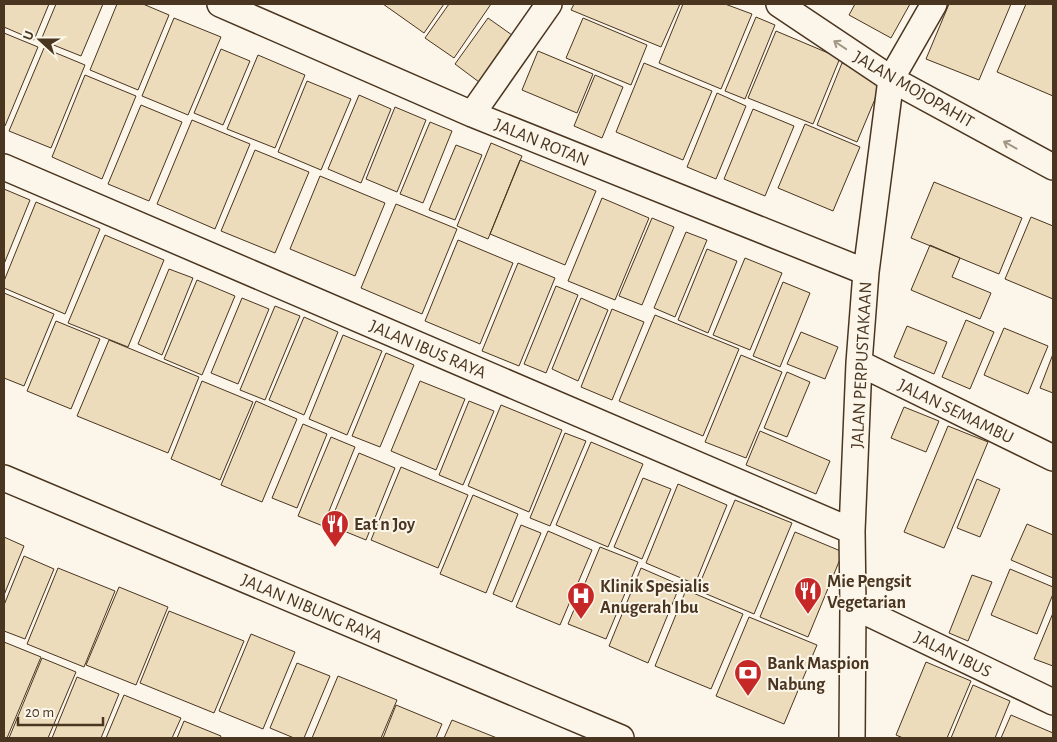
<svg xmlns="http://www.w3.org/2000/svg" width="1057" height="742" font-family="'Alegreya Sans',sans-serif">
<style>
.building{fill:#ecdcbc;stroke:#4a3520}
.lines{fill:none;stroke-linecap:round;stroke-linejoin:round}
.street-casing{stroke:#4a3520;stroke-width:28}
.street{stroke:#fbf6e9;stroke-width:25}
.oneway{stroke:#a29684}
.labels{text-anchor:middle;stroke-width:4;stroke-linejoin:round;paint-order:stroke}
.street-label{font-size:18px;fill:#4a3520;stroke:#fbf6e9}
.poi-label{font-size:18px;font-weight:bold;fill:#4a3520;stroke:#fbf6e9;text-anchor:start}
</style>
<rect width="100%" height="100%" fill="#fbf6e9"/>
<path class="building" d="M4 4H49L34 40 4 27Z
M56 4H103L81 56 41 40Z
M117 4H143L169 15 138 90 90 70Z
M383 4H444L424 33Z
M449 4H491L454 58 425 38Z
M574 4H680L661 47 571 10Z
M683 4H725L752 14 721 89 659 63Z
M855 4H910L891 38 849 15Z
M949 4H1011L979 80 926 59Z
M1026 4H1053V96L997 72Z
M756 17 775 25 745 99 725 91Z
M174 18 221 37 188 115 142 96Z
M488 18 512 35 479 82 455 64Z
M583 18 647 45 631 85 566 58Z
M776 31 840 58 813 124 748 98Z
M4 33 38 47 5 126H4Z
M44 48 85 65 51 148 9 131Z
M221 49 250 61 223 125 194 113Z
M538 51 593 74 577 113 522 90Z
M258 55 305 75 275 148 227 129Z
M644 63 712 91 683 160 616 132Z
M842 63 883 80 857 142 817 125Z
M85 75 136 96 102 179 52 157Z
M595 75 623 87 602 138 574 126Z
M307 81 351 99 321 170 278 152Z
M717 93 746 106 716 179 687 167Z
M359 95 391 109 361 183 328 169Z
M141 105 182 122 149 201 108 184Z
M395 107 426 120 397 192 366 179Z
M753 109 794 126 765 196 724 179Z
M192 120 250 144 215 229 157 204Z
M430 122 452 131 423 203 400 194Z
M805 124 860 147 833 211 778 188Z
M491 143 522 156 488 239 457 226Z
M456 145 482 155 455 220 429 210Z
M255 150 309 172 275 253 221 231Z
M520 160 596 191 565 265 490 234Z
M320 176 385 203 355 276 290 249Z
M934 182 1022 218 999 274 911 238Z
M4 189 30 200 4 264Z
M602 198 649 218 615 300 568 281Z
M36 202 100 229 65 314 4 288V281Z
M396 204 457 229 422 314 361 288Z
M1031 217 1053 226V299L1005 279Z
M652 218 674 227 642 305 619 296Z
M686 232 707 240 675 317 654 308Z
M105 235 164 260 128 347 68 323Z
M458 240 513 263 480 344 425 321Z
M930 245 960 258 952 277 991 293 980 319 911 290Z
M707 249 737 261 708 333 678 320Z
M745 258 782 273 750 350 713 335Z
M518 263 555 278 519 366 482 351Z
M169 269 193 278 162 355 138 344Z
M197 280 235 296 202 375 164 359Z
M783 282 810 293 780 367 753 356Z
M556 286 578 295 546 373 524 364Z
M4 293 54 314 24 386 4 378Z
M242 298 269 309 238 384 211 373Z
M581 298 608 310 578 381 552 369Z
M275 306 300 316 265 400 240 390Z
M612 309 644 322 612 400 581 387Z
M655 315 739 349 703 436 619 401Z
M304 317 338 332 304 415 269 400Z
M966 320 994 332 970 389 942 377Z
M56 321 100 339 71 409 27 391Z
M907 326 947 342 934 374 894 357Z
M1004 328 1048 346 1028 394 984 375Z
M801 332 838 347 825 379 787 364Z
M343 335 382 351 347 435 309 419Z
M109 340 199 377 168 453 77 416Z
M386 353 414 365 380 447 352 436Z
M1053 354V393L1040 388Z
M741 355 782 372 746 458 705 442Z
M787 372 810 382 787 437 764 428Z
M202 381 253 402 220 480 171 459Z
M420 381 465 399 436 470 391 451Z
M256 401 297 419 262 502 221 485Z
M469 401 494 411 463 485 439 475Z
M501 405 562 430 529 512 468 486Z
M904 407 939 421 926 452 891 438Z
M303 424 327 434 297 508 272 498Z
M948 426 988 442 944 548 904 532Z
M760 431 830 461 816 494 746 465Z
M565 433 586 441 550 526 530 518Z
M331 437 355 447 323 526 298 516Z
M591 442 643 464 608 547 556 525Z
M359 453 395 468 366 540 329 525Z
M401 467 468 495 438 568 371 540Z
M643 478 671 489 642 559 614 547Z
M977 479 1000 489 980 537 957 528Z
M678 484 727 505 695 584 646 563Z
M473 495 518 514 486 593 440 574Z
M735 500 792 523 754 614 697 590Z
M1027 524 1053 535V578L1011 560Z
M521 525 541 533 512 602 493 594Z
M548 531 592 550 560 625 516 607Z
M795 532 843 552 808 637 760 617Z
M4 537 24 546 4 595Z
M600 547 638 562 606 639 568 624Z
M24 556 54 569 25 639 4 631V605Z
M58 568 115 591 84 667 27 644Z
M641 568 680 585 648 663 609 646Z
M1010 569 1053 587V594L1037 634 991 615Z
M972 575 992 582 968 641 949 633Z
M119 587 168 607 136 685 86 665Z
M686 590 743 614 711 689 655 666Z
M169 611 244 641 214 713 140 683Z
M1053 613V666L1034 659Z
M749 617 817 645 784 724 716 696Z
M251 634 295 652 263 729 219 711Z
M4 642 41 657 7 738H4Z
M42 658 76 672 48 738H9Z
M926 662 971 681 947 738H903L896 735Z
M297 663 330 676 304 738H294L270 728Z
M338 676 397 700 381 738H312Z
M77 677 119 694 101 738H52Z
M973 685 1010 701 995 738H951Z
M124 695 181 718 172 738H106Z
M396 705 442 724 436 738H383Z
M1011 715 1053 733V738H1001Z
M452 720 497 738H444Z
M184 721 221 736 220 738H177Z"/>
<g class="lines">
<defs>
<path id="street" d="M220 4 472 114 866 272
M779 4 891 79 1053 167
M472 114 549 4
M4 167 852 531
M859 363 1053 458
M4 478 621 738
M853 606 1053 702
M852 738 853 606 852 531 859 363 866 272 891 79 934 4"/>
</defs>
<use href="#street" class="street-casing"/>
<use href="#street" class="street"/>
</g>
<defs><path id="oneway-shaft" d="M-6 0H5M1.5-3L5.5 0L1.5 3" fill="none" stroke-width="1.6" stroke-linecap="round" stroke-linejoin="round" transform="scale(1.25)"/></defs>
<g class="oneway">
<use href="#oneway-shaft" transform="translate(840 45) rotate(-146)"/>
<use href="#oneway-shaft" transform="translate(1010 145) rotate(-151)"/>
</g>
<defs>
<symbol id="restaurant-pin" viewBox="-11 -11 22 30"><path d="M0 17L-7.5 6A9.5 9.5 0 1 1 7.5 6Z" fill="#c62828" stroke="#fbf6e9"/><path d="M-5-6h1v4h1v-4h1v4h1v-4h1v5L-1.5 .5V6h-2V.5L-5-1ZM5-6V6H3V1.5H1.5Q1.5-4 5-6Z" fill="#fff"/></symbol>
<symbol id="hospital-pin" viewBox="-11 -11 22 30"><path d="M0 17L-7.5 6A9.5 9.5 0 1 1 7.5 6Z" fill="#c62828" stroke="#fbf6e9"/><path d="M-5-5h3v3.5h4V-5h3V5h-3V1.5h-4V5h-3Z" fill="#fff"/></symbol>
<symbol id="bank-pin" viewBox="-11 -11 22 30"><path d="M0 17L-7.5 6A9.5 9.5 0 1 1 7.5 6Z" fill="#c62828" stroke="#fbf6e9"/><path d="M-6-4H6V4H-6ZM0-2.3a2.3 2.3 0 1 0 0 4.6a2.3 2.3 0 1 0 0-4.6Z" fill="#fff"/></symbol>
</defs>
<g fill-rule="evenodd">
<use href="#restaurant-pin" x="319" y="508" width="32" height="43"/>
<use href="#restaurant-pin" x="792" y="575" width="32" height="43"/>
<use href="#hospital-pin" x="565" y="580" width="32" height="43"/>
<use href="#bank-pin" x="732" y="657" width="32" height="43"/>
</g>
<g class="labels">
<g class="street-label">
<text transform="translate(914 89) rotate(30)" y="6">JALAN MOJOPAHIT</text>
<text transform="translate(542 142) rotate(22)" y="6">JALAN ROTAN</text>
<text transform="translate(428 349) rotate(23)" y="6">JALAN IBUS RAYA</text>
<text transform="translate(861 365) rotate(-87)" y="6">JALAN PERPUSTAKAAN</text>
<text transform="translate(956 411) rotate(26)" y="6">JALAN SEMAMBU</text>
<text transform="translate(312 608) rotate(23)" y="6">JALAN NIBUNG RAYA</text>
<text transform="translate(953 654) rotate(26)" y="6">JALAN IBUS</text>
</g>
<g class="poi-label">
<text x="354" y="530">Eat n Joy</text>
<text x="827" y="587">Mie Pengsit<tspan x="827" dy="21">Vegetarian</tspan></text>
<text x="600" y="592">Klinik Spesialis<tspan x="600" dy="21">Anugerah Ibu</tspan></text>
<text x="767" y="669">Bank Maspion<tspan x="767" dy="21">Nabung</tspan></text>
</g>
</g>
<rect width="1057" height="742" fill="none" stroke="#4a3520" stroke-width="10"/>
<g transform="translate(40 40) rotate(291)" stroke="#fbf6e9" stroke-width="4" paint-order="stroke">
<path d="M0-4L9 19L0 12L-9 19Z" fill="#4a3520"/>
<text y="-8" font-size="14" font-weight="bold" text-anchor="middle" fill="#4a3520">U</text>
</g>
<path d="M18 717v8h85v-8" fill="none" stroke="#4a3520" stroke-width="2.5"/>
<text x="25" y="717" font-size="15" fill="#4a3520" stroke="#fbf6e9" stroke-width="4" paint-order="stroke">20 m</text>
</svg>
